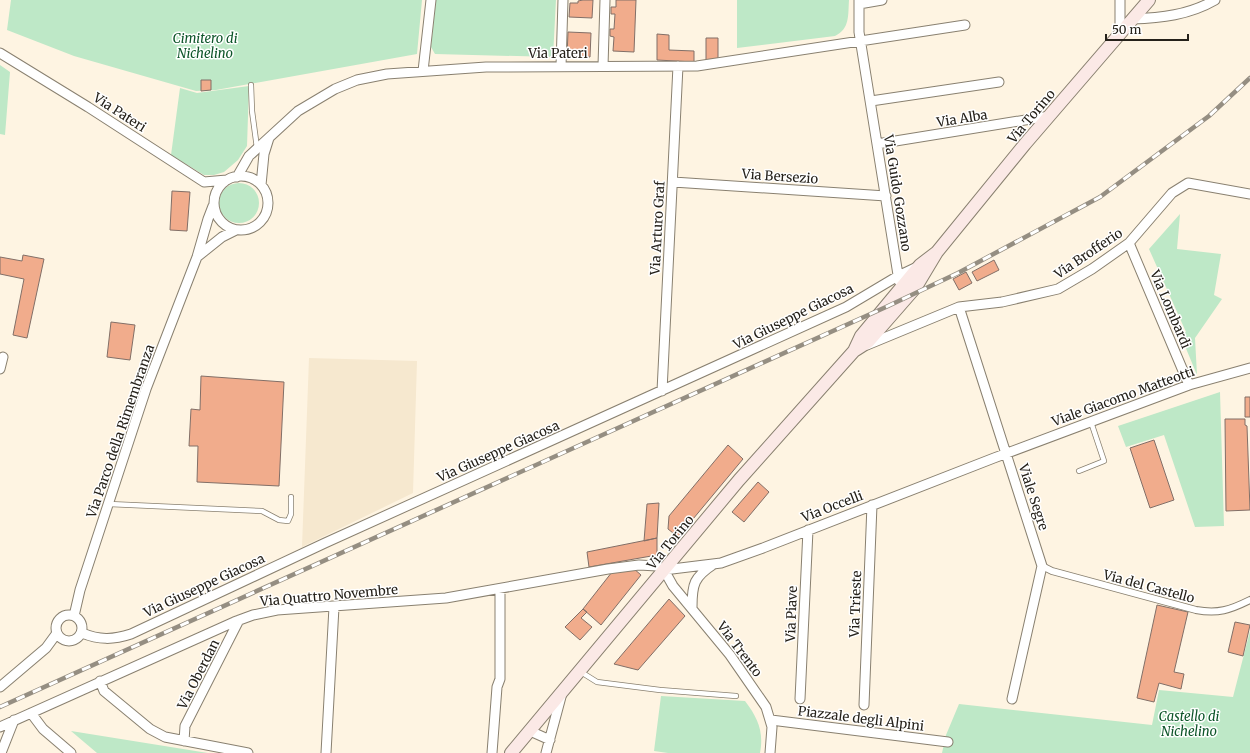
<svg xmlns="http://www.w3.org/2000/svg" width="1250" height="753" font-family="Merriweather,serif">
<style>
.built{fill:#f6e8cf}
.green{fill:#bee8c7}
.building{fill:#f1ac8c;stroke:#826f67}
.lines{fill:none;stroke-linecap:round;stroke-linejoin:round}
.service-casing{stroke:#898070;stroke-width:6}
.pedestrian-casing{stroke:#898070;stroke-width:8}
.minor-casing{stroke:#898070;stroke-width:11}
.secondary-casing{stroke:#898070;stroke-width:14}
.service{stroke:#fff;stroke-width:4.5}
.pedestrian{stroke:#fff;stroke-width:6}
.minor{stroke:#fff;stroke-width:9}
.secondary{stroke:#fbe9e6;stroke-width:12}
.rail-casing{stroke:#958e82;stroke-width:4.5}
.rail{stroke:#fff;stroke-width:3;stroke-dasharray:9;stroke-linecap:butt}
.labels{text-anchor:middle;stroke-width:3;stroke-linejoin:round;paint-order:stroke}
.park-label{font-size:13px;font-style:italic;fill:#0d5529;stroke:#fff}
.street-label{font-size:13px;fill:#25211a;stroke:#fff}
</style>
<rect width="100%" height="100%" fill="#fef4e2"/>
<path class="built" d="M309 358 417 361 413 493 302 547Z"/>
<path class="green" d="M11 0H422L417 54 216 90 196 91 74 56 7 30Z
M436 0H556L553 57 435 54 431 47Z
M737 0H849C848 15 850 29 835 36L737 48Z
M0 65 10 72 5 135 0 134Z
M249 86 247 146 238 160 224 172 214 175H204L171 155 180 88 197 93Z
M219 203a20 20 0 1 1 40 0a20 20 0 1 1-40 0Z
M1180 214 1177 249 1221 254 1214 295 1222 299 1195 338 1197 375 1180 334 1186 332 1149 249Z
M1220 392 1224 526 1195 527 1164 435 1126 447 1118 426Z
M1250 631V753H942L946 735 959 704 1152 725 1159 690 1233 697Z
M661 696 745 701C758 718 764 732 760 753H668L654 751Z
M71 731 208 753H97Z"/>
<path class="building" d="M583 0H593L592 18 569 17 570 3H578V1Z
M616 0H636L634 52 613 51 614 37 610 36V29H614L615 14H611V7H616Z
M568 32 591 33 590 57 567 56Z
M657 34 669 35V50L694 51V62L657 60Z
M706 38H718V60L706 61Z
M201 80H211V90L201 91Z
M172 191 190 192 187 231 170 230Z
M23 255 44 259 27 338 13 335 24 279 0 274V257L22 261Z
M994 260 999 270 977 281 972 272Z
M966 272 972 283 959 290 953 279Z
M111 322 135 325 130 360 107 357Z
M201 376 284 382 279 486 197 482 198 446H189L191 409 200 410Z
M1245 397H1250V417H1245Z
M1225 419H1245V425L1247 426 1250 510 1226 511Z
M1154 440 1174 500 1150 508 1130 448Z
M728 445 743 459 678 537 668 529 669 516Z
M758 482 769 492 744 522 732 512Z
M659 503 657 538 644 541 647 504Z
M657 538V555L589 567 587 552Z
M633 568 641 575 601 625 583 609 612 572Z
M669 599 685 616 638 670 614 664Z
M1157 605 1188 612 1174 672 1184 674 1181 689 1159 683 1154 702 1137 698Z
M583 609 587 612 581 618 592 627 580 640 565 627Z
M1235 622 1250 625 1243 656 1228 652Z"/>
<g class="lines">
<defs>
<path id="service" d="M251 85 252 111 257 148
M1079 471 1104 461 1091 422
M109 504 262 511 279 520 288 521 291 514V497
M581 672 597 682 660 690 736 696"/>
<path id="pedestrian" d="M1042 566 1052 571 1196 610C1218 614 1230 610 1250 600"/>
<path id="minor" d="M859 0V32L899 281
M859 4 882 0
M1132 19C1161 18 1189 15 1215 0
M1120 34V0
M0 53 88 107 204 182 227 180
M561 66 563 0
M603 66 605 0
M423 71 431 0
M871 101 999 82
M877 144 1050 116
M214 203a27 27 0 1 1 54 0a27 27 0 1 1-54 0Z
M237 177 249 156 298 111 335 89 357 80 387 74 486 67 697 66 965 25
M673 182 886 196
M261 185 264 154 269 138
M1129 243 1189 385
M197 257 222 237 236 230
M959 307 1042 566 1012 699
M867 345 959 307 1002 302 1058 289 1092 269 1129 243 1172 193 1188 183 1250 194
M0 369 3 357
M662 391 678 66
M664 570 721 563 763 548 994 458 1189 385 1250 368
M664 570 673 586 730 655 766 707 772 727 770 753
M692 607C692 584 694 577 714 564
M56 628a13 13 0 1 1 26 0a13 13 0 1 1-26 0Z
M74 616 80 590 146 389 197 257 208 219 213 206
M82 633C99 640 113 640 131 634L325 543 846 307 898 276 917 267
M100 681 104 691 150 729 165 737 248 753
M0 687 46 648 57 633
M800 699 808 530
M864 705 872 505
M31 713 43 729 71 753
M771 720 948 742
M0 727 234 622 253 615 277 610 446 598 608 569 639 565 657 566 664 570
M530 731 550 740
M184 741 185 726 239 620
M1 753 14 720
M326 753 334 607
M492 753 497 687 500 679V589
M546 753 562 693"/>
<path id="secondary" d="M854 351 868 342 916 287 937 252 1025 144 1149 0
M511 753 739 480 854 351 861 336 920 265 937 252"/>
</defs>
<use href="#service" class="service-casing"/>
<use href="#pedestrian" class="pedestrian-casing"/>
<use href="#minor" class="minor-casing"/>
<use href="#secondary" class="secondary-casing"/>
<use href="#service" class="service"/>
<use href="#pedestrian" class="pedestrian"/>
<use href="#minor" class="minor"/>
<use href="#secondary" class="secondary"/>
<defs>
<path id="rail" d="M0 707 886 307 958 273 1100 197 1209 116 1250 78"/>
</defs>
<use href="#rail" class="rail-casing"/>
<use href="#rail" class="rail"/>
</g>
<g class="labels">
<g class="park-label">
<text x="205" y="43">Cimitero di<tspan x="205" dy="15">Nichelino</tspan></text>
<text x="1189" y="721">Castello di<tspan x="1189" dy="15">Nichelino</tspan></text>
</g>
<g class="street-label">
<text x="558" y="58">Via Pateri</text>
<text transform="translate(120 112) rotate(33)" y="5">Via Pateri</text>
<text transform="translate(1031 116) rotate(-50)" y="5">Via Torino</text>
<text transform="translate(962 118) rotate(-9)" y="5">Via Alba</text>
<text transform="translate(780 176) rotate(4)" y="5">Via Bersezio</text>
<text transform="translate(898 193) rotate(81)" y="5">Via Guido Gozzano</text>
<text transform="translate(657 228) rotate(-87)" y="5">Via Arturo Graf</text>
<text transform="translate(1088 253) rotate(-34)" y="5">Via Brofferio</text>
<text transform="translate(1171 309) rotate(67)" y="5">Via Lombardi</text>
<text transform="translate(793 316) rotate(-26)" y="5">Via Giuseppe Giacosa</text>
<text transform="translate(1123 396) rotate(-20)" y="5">Viale Giacomo Matteotti</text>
<text transform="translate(120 431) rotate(-71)" y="5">Via Parco della Rimembranza</text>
<text transform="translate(498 451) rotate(-24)" y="5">Via Giuseppe Giacosa</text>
<text transform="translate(1034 497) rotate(72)" y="5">Viale Segre</text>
<text transform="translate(832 506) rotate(-21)" y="5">Via Occelli</text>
<text transform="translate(670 542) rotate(-51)" y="5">Via Torino</text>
<text transform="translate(204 585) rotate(-25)" y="5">Via Giuseppe Giacosa</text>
<text transform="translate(1149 586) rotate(15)" y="5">Via del Castello</text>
<text transform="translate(329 595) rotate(-5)" y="5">Via Quattro Novembre</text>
<text transform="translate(855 604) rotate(-88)" y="5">Via Trieste</text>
<text transform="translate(791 614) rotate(-88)" y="5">Via Piave</text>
<text transform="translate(740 649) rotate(53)" y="5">Via Trento</text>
<text transform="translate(198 674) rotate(-63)" y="5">Via Oberdan</text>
<text transform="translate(861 718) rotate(7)" y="5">Piazzale degli Alpini</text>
</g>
</g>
<path d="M1106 34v6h82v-6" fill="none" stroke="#25211a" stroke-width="2"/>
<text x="1112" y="34" font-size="12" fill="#25211a" stroke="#ffffff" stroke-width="3" paint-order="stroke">50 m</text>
</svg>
